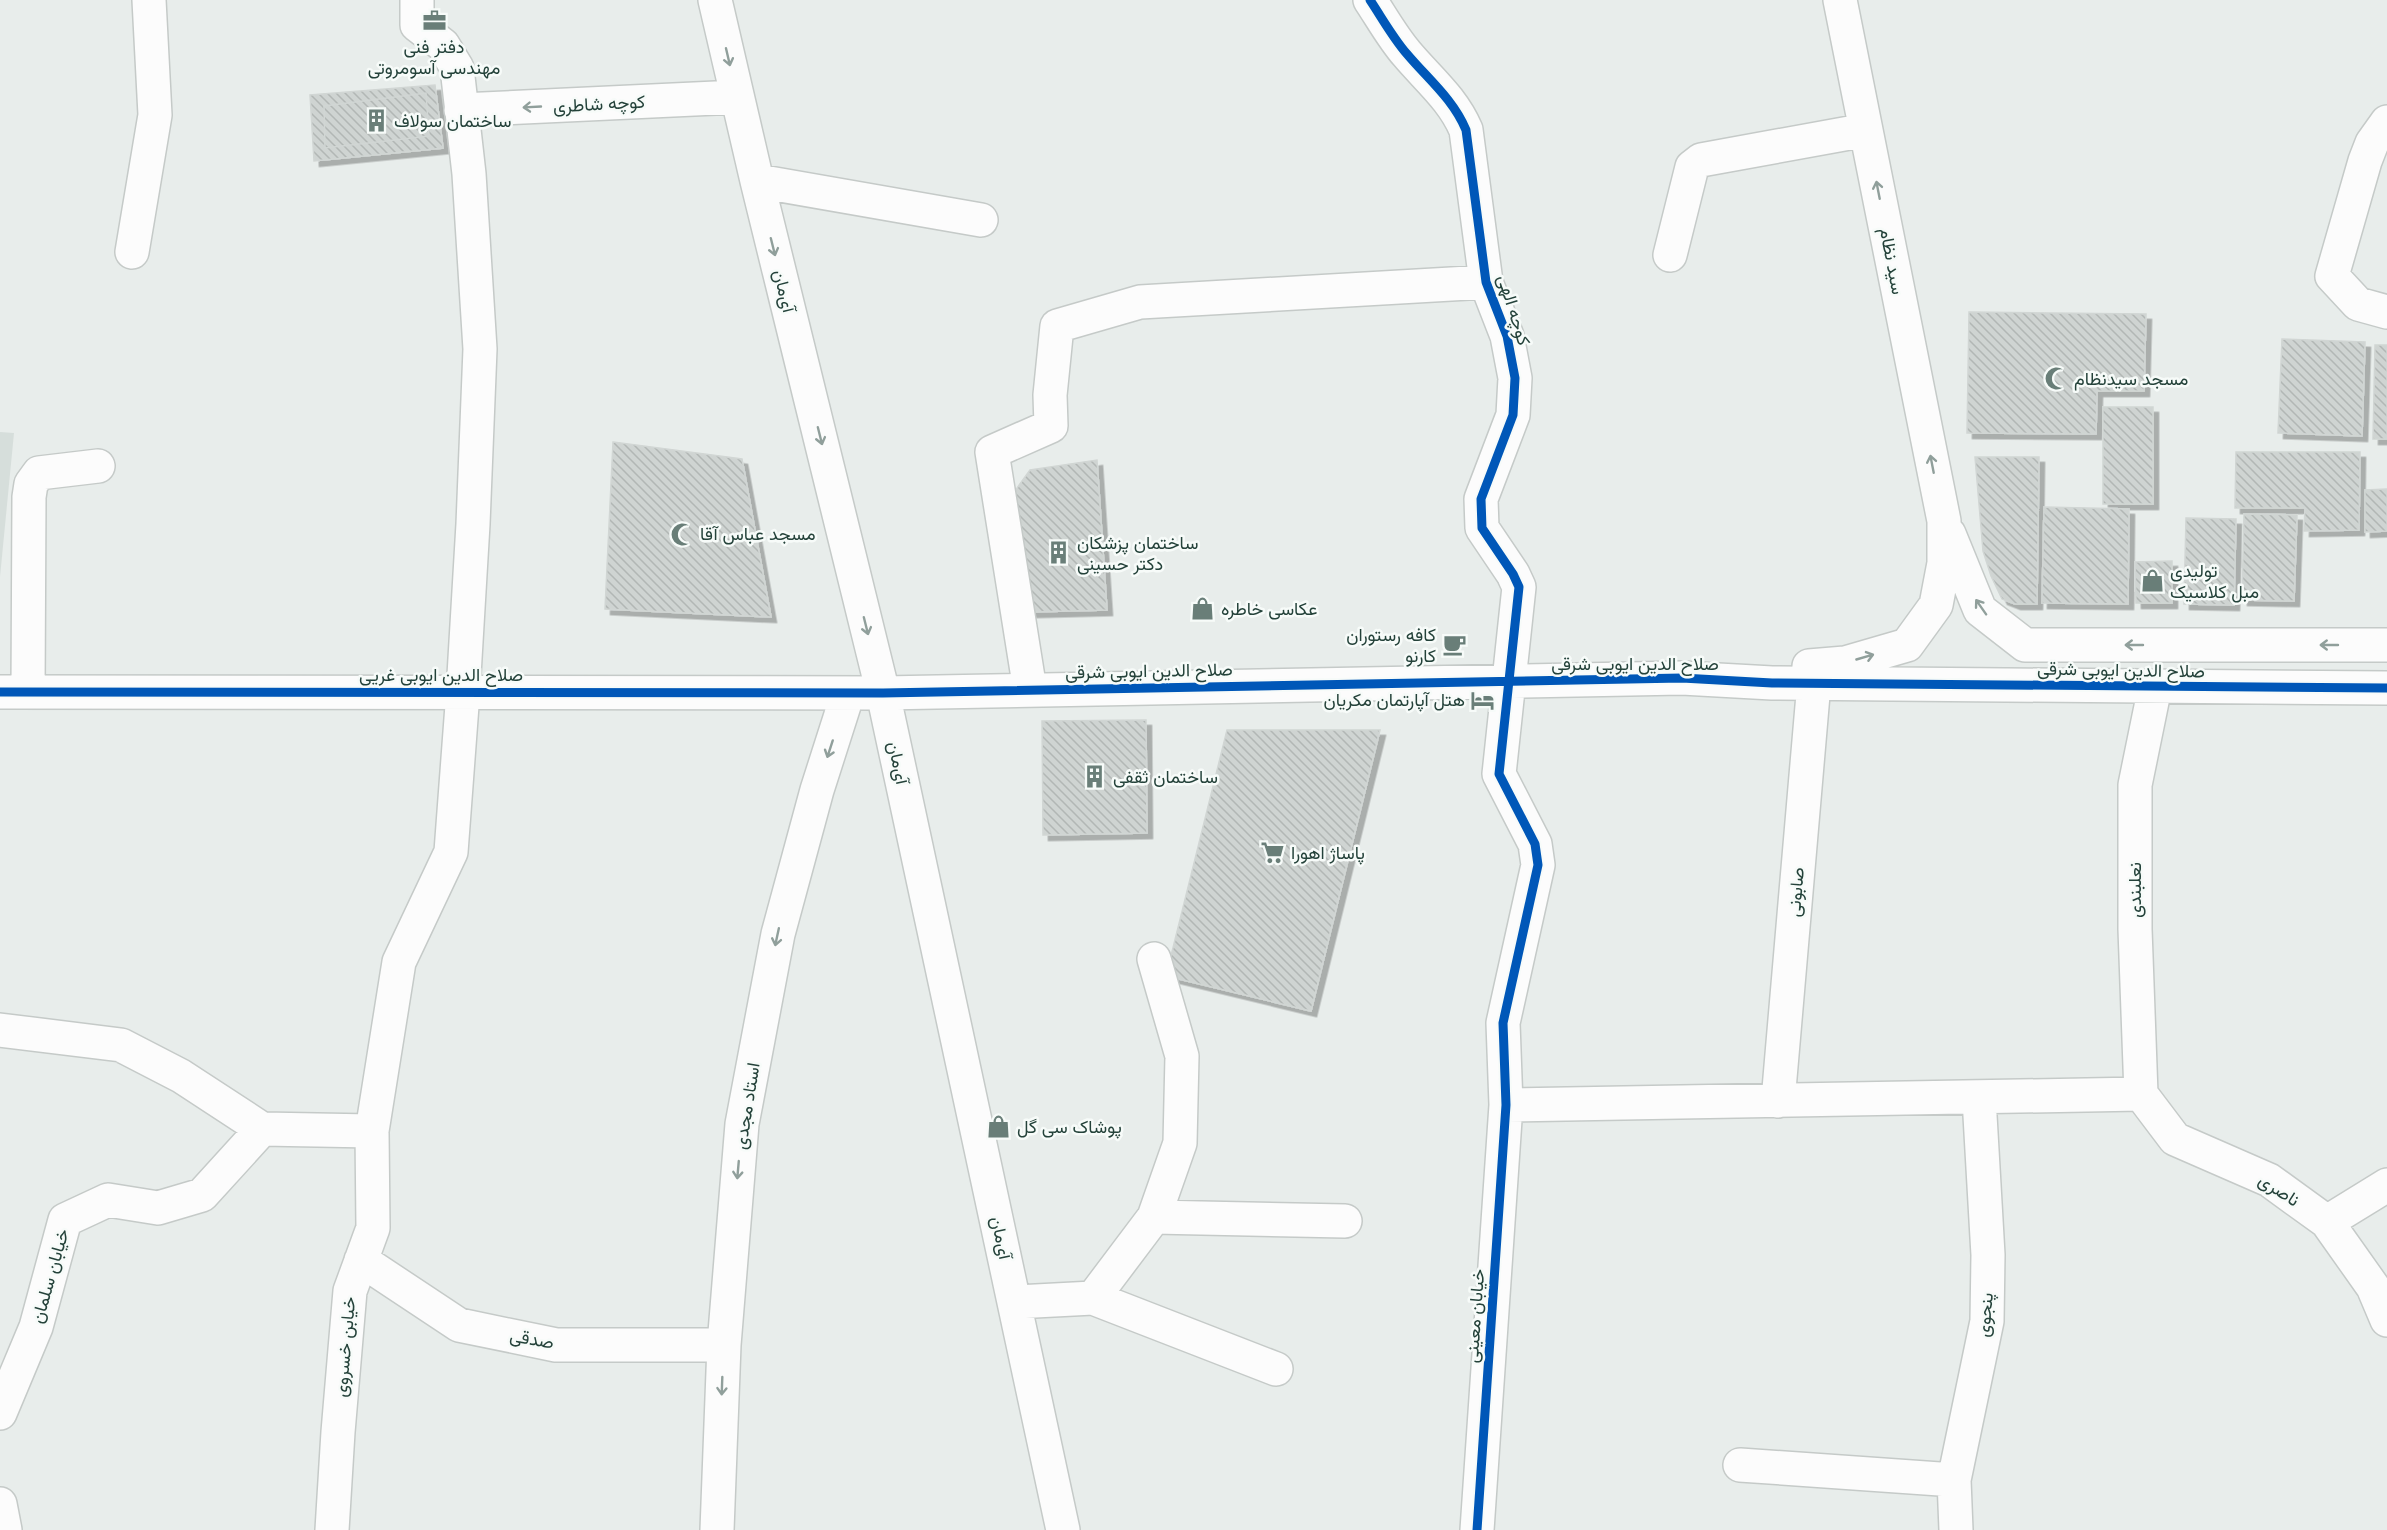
<svg xmlns="http://www.w3.org/2000/svg" width="2387" height="1530" font-family="'Fira Sans',Vazirmatn,sans-serif">
<style>
.built{fill:#d6dedb}
.building{fill:url(#building-back-hatch);stroke:#d1d6d4;stroke-width:1.5;filter:url(#shadow)}
.lines{fill:none;stroke-linecap:round;stroke-linejoin:round}
.minor-casing{stroke:#c5cac8;stroke-width:36}
.minor{stroke:#fcfcfc;stroke-width:33}
.cycleway-casing{stroke:#f7fbf9;stroke-width:13}
.cycleway{stroke:#0057b8;stroke-width:9}
.oneway{stroke:#909f9b}
.labels{text-anchor:middle;stroke-width:5;stroke-linejoin:round;paint-order:stroke}
.poi-label{font-size:18px;fill:#24423a;stroke:#f7fbf9;text-anchor:start}
.street-label{font-size:18px;fill:#24423a;stroke:#f7fbf9}
</style>
<defs>
<pattern id="building-back-hatch" width="6" height="6" patternUnits="userSpaceOnUse" patternTransform="scale(1.5)"><rect width="6" height="6" fill="#cfd4d2"/><path d="M-1 5l2 2M0 0l6 6M5-1l2 2" fill="none" stroke="#b2b7b5"/></pattern>
<filter id="shadow"><feDropShadow dx="5.5" dy="5.5" stdDeviation="0" flood-color="#0004"/></filter>
</defs>
<rect width="100%" height="100%" fill="#e8edeb"/>
<path class="built" d="M0 432 14 433 0 577Z"/>
<path class="building" d="M435 85 443 148 314 161 310 95Z
M426 93 429 136 325 148 324 106Z
M1969 312 2146 314 2144 391H2097L2096 434 1967 433Z
M2282 339 2365 342 2362 436 2278 433Z
M2375 345H2387V439H2373Z
M2103 407H2153V504H2103Z
M613 442 742 459 771 617 605 609Z
M2236 452H2360L2359 530 2304 531 2305 508H2235Z
M1975 457H2039L2037 604H2015L2002 599 1991 576 1983 551Z
M1097 460 1107 610 1031 612 1012 495 1030 470Z
M2387 489V531L2365 532V490Z
M2044 507 2129 509 2128 604 2042 603Z
M2244 514 2297 515 2294 601 2242 600Z
M2186 518 2236 519 2234 605 2184 604Z
M2172 561V603H2136L2135 562Z
M1146 720 1147 833 1043 835 1042 721Z
M1227 730H1380L1311 1011 1166 976Z"/>
<g class="lines">
<defs>
<path id="minor" d="M715 0 757 181 883 693 1063 1530
M1370 0C1382 18 1393 38 1407 54 1428 79 1453 99 1466 130L1486 282 1507 336 1515 378 1513 415 1481 499 1482 528 1513 574 1519 587 1499 774 1535 844 1538 865 1503 1023 1506 1105 1477 1530
M461 110 737 97
M2387 122 2372 143 2365 161 2332 276 2358 304 2387 312
M757 181 981 220
M132 252 155 115 149 0
M1670 255 1692 167 1701 160 1866 130
M1949 534 1980 610 2025 645H2387
M1809 666 1845 663 1907 645 1936 605 1944 563V521L1840 0
M1030 690 992 452 1051 426 1050 395 1057 326 1140 302 1486 282
M0 692 883 693 1682 678 1772 683 2387 688
M28 692 29 497 31 484 39 473 98 466
M0 1030 121 1045 181 1076 262 1129 372 1131 399 962 451 852 463 692 473 524 480 349 469 174 457 68 443 45 417 25V0
M2141 1094 2135 929V785L2155 687
M2141 1094 2175 1139 2269 1180 2327 1222 2373 1287 2387 1320
M1778 1101 1814 683
M1506 1105 2141 1094
M1154 1217 1180 1143 1182 1056 1154 959
M2327 1222 2387 1185
M361 1260 459 1325 556 1345H724
M1093 1298 1154 1217 1345 1221
M1015 1302 1093 1298 1276 1369
M0 1413 36 1327 65 1220 108 1200 158 1208 202 1195 262 1129
M1740 1465 1954 1480
M0 1504 5 1530
M332 1530 338 1432 350 1291 373 1228 372 1131
M717 1530 724 1345 742 1124 778 934 817 790 848 693
M1956 1530 1954 1480 1987 1321 1988 1255 1979 1098"/>
</defs>
<use href="#minor" class="minor-casing"/>
<use href="#minor" class="minor"/>
<defs>
<path id="cycleway" d="M1370 0C1382 18 1393 38 1407 54 1428 79 1453 99 1466 130L1486 282 1507 336 1515 378 1513 415 1481 499 1482 528 1513 574 1519 587 1499 774 1535 844 1538 865 1503 1023 1506 1105 1477 1530
M0 692 883 693 1682 678 1772 683 2387 688"/>
</defs>
<use href="#cycleway" class="cycleway-casing"/>
<use href="#cycleway" class="cycleway"/>
</g>
<defs><path id="oneway-shaft" d="M-6 0H5M1.5-3L5.5 0L1.5 3" fill="none" stroke-width="1.6" stroke-linecap="round" stroke-linejoin="round" transform="scale(1.5)"/></defs>
<g class="oneway">
<use href="#oneway-shaft" transform="translate(728 57) rotate(77)"/>
<use href="#oneway-shaft" transform="translate(532 107) rotate(177)"/>
<use href="#oneway-shaft" transform="translate(1878 190) rotate(-101)"/>
<use href="#oneway-shaft" transform="translate(773 247) rotate(76)"/>
<use href="#oneway-shaft" transform="translate(820 436) rotate(76)"/>
<use href="#oneway-shaft" transform="translate(1932 464) rotate(-101)"/>
<use href="#oneway-shaft" transform="translate(1981 607) rotate(-125)"/>
<use href="#oneway-shaft" transform="translate(866 626) rotate(76)"/>
<use href="#oneway-shaft" transform="translate(2134 645) rotate(180)"/>
<use href="#oneway-shaft" transform="translate(2329 645) rotate(180)"/>
<use href="#oneway-shaft" transform="translate(1865 657) rotate(-16)"/>
<use href="#oneway-shaft" transform="translate(830 749) rotate(108)"/>
<use href="#oneway-shaft" transform="translate(777 937) rotate(102)"/>
<use href="#oneway-shaft" transform="translate(738 1170) rotate(95)"/>
<use href="#oneway-shaft" transform="translate(722 1386) rotate(92)"/>
</g>
<defs>
<symbol id="office-bare" viewBox="-9 -9 18 18"><path d="M-6-3h4V-5.5h4V-3h4V5H-6ZM-1-4.5V-3h2v-1.5ZM-6 0V1H6V0Z" fill="#697e78" stroke="#f7fbf9" stroke-width="2.5" paint-order="stroke"/></symbol>
<symbol id="building-bare" viewBox="-9 -9 18 18"><path d="M-4-6H4V6H1V3H-1V6H-4ZM-2.5-4.3h1.7v1.8h-1.7ZM.8-4.3h1.7v1.8H.8ZM-2.5-1h1.7V.8h-1.7ZM.8-1h1.7V.8H.8Z" fill="#697e78" stroke="#f7fbf9" stroke-width="2.5" paint-order="stroke"/></symbol>
<symbol id="mosque-bare" viewBox="-9 -9 18 18"><path d="M3.5-4.9A6 6 0 1 0 3.5 4.9A5 5 0 1 1 3.5-4.9Z" fill="#697e78" stroke="#f7fbf9" stroke-width="2.5" paint-order="stroke"/></symbol>
<symbol id="shop-bare" viewBox="-9 -9 18 18"><path d="M-5-2.5h2.3a2.7 3.5 0 0 1 5.4 0H5L5.5 6h-11ZM-1.5-2.5h3a1.5 2.3 0 0 0-3 0Z" fill="#697e78" stroke="#f7fbf9" stroke-width="2.5" paint-order="stroke"/></symbol>
<symbol id="cafe-bare" viewBox="-9 -9 18 18"><path d="M-5.5-4.5H6V0H3Q3 3.5 0 3.5H-2.5Q-5.5 3.5-5.5 0ZM3-3.2v2h1.7v-2ZM-6 4.5H4V6H-6Z" fill="#697e78" stroke="#f7fbf9" stroke-width="2.5" paint-order="stroke"/></symbol>
<symbol id="hotel-bare" viewBox="-9 -9 18 18"><path d="M-6-4.5h1.5V1H6V5H4.5V3h-9V5H-6ZM-4 0a1.8 1.8 0 1 1 3.6 0ZM.5 0V-2.5h3Q6-2.5 6 0Z" fill="#697e78" stroke="#f7fbf9" stroke-width="2.5" paint-order="stroke"/></symbol>
<symbol id="supermarket-bare" viewBox="-9 -9 18 18"><path d="M-6-5.5h2.5l.6 2H6L4.5 2H-2.5L-4.4-4H-6ZM-1.5 3.2a1.3 1.3 0 1 0 .1 0ZM3 3.2a1.3 1.3 0 1 0 .1 0Z" fill="#697e78" stroke="#f7fbf9" stroke-width="2.5" paint-order="stroke"/></symbol>
</defs>
<g fill-rule="evenodd">
<use href="#office-bare" x="418" y="4" width="33" height="33"/>
<use href="#building-bare" x="360" y="104" width="33" height="33"/>
<use href="#mosque-bare" x="2040" y="362" width="33" height="33"/>
<use href="#mosque-bare" x="666" y="518" width="33" height="33"/>
<use href="#building-bare" x="1042" y="536" width="33" height="33"/>
<use href="#shop-bare" x="2136" y="564" width="33" height="33"/>
<use href="#shop-bare" x="1186" y="592" width="33" height="33"/>
<use href="#cafe-bare" x="1438" y="628" width="33" height="33"/>
<use href="#hotel-bare" x="1466" y="684" width="33" height="33"/>
<use href="#building-bare" x="1078" y="760" width="33" height="33"/>
<use href="#supermarket-bare" x="1256" y="836" width="33" height="33"/>
<use href="#shop-bare" x="982" y="1110" width="33" height="33"/>
</g>
<g class="labels">
<g class="poi-label">
<text x="434" y="53" text-anchor="middle">دفتر فنی<tspan x="434" dy="21">مهندسی آسومروتی</tspan></text>
<text x="394" y="127">ساختمان سولاف</text>
<text x="2074" y="385">مسجد سیدنظام</text>
<text x="700" y="540">مسجد عباس آقا</text>
<text x="1077" y="549">ساختمان پزشکان<tspan x="1077" dy="21">دکتر حسینی</tspan></text>
<text x="2170" y="577">تولیدی<tspan x="2170" dy="21">مبل کلاسیک</tspan></text>
<text x="1221" y="615">عکاسی خاطره</text>
<text x="1436" y="641" text-anchor="end">کافه رستوران<tspan x="1436" dy="21">کارنو</tspan></text>
<text x="1465" y="706" text-anchor="end">هتل آپارتمان مکریان</text>
<text x="1113" y="783">ساختمان ثقفی</text>
<text x="1291" y="859">پاساژ اهورا</text>
<text x="1017" y="1133">پوشاک سی گل</text>
</g>
<g class="street-label">
<text transform="translate(599 104) rotate(-3)" y="6">کوچه شاطری</text>
<text transform="translate(1892 261) rotate(79)" y="6">سید نظام</text>
<text transform="translate(784 291) rotate(76)" y="6">آی‌مان</text>
<text transform="translate(1514 310) rotate(73)" y="6">کوچه الهی</text>
<text x="1635" y="670">صلاح الدین ایوبی شرقی</text>
<text transform="translate(2121 670) rotate(1)" y="6">صلاح الدین ایوبی شرقی</text>
<text transform="translate(1149 671) rotate(-1)" y="6">صلاح الدین ایوبی شرقی</text>
<text x="441" y="681">صلاح الدین ایوبی غریی</text>
<text transform="translate(898 763) rotate(78)" y="6">آی‌مان</text>
<text transform="translate(2135 890) rotate(-90)" y="6">نعلبندی</text>
<text transform="translate(1796 892) rotate(-85)" y="6">صابونی</text>
<text transform="translate(747 1106) rotate(-81)" y="6">استاد مجدی</text>
<text transform="translate(2279 1190) rotate(33)" y="6">ناصری</text>
<text transform="translate(1001 1238) rotate(78)" y="6">آی‌مان</text>
<text transform="translate(50 1276) rotate(-74)" y="6">خیابان سلمان</text>
<text transform="translate(1985 1315) rotate(-85)" y="6">پنجوی</text>
<text transform="translate(1475 1316) rotate(-86)" y="6">خیابان معینی</text>
<text transform="translate(532 1339) rotate(10)" y="6">صدقی</text>
<text transform="translate(345 1347) rotate(-85)" y="6">خیابن خسروی</text>
</g>
</g>
</svg>
